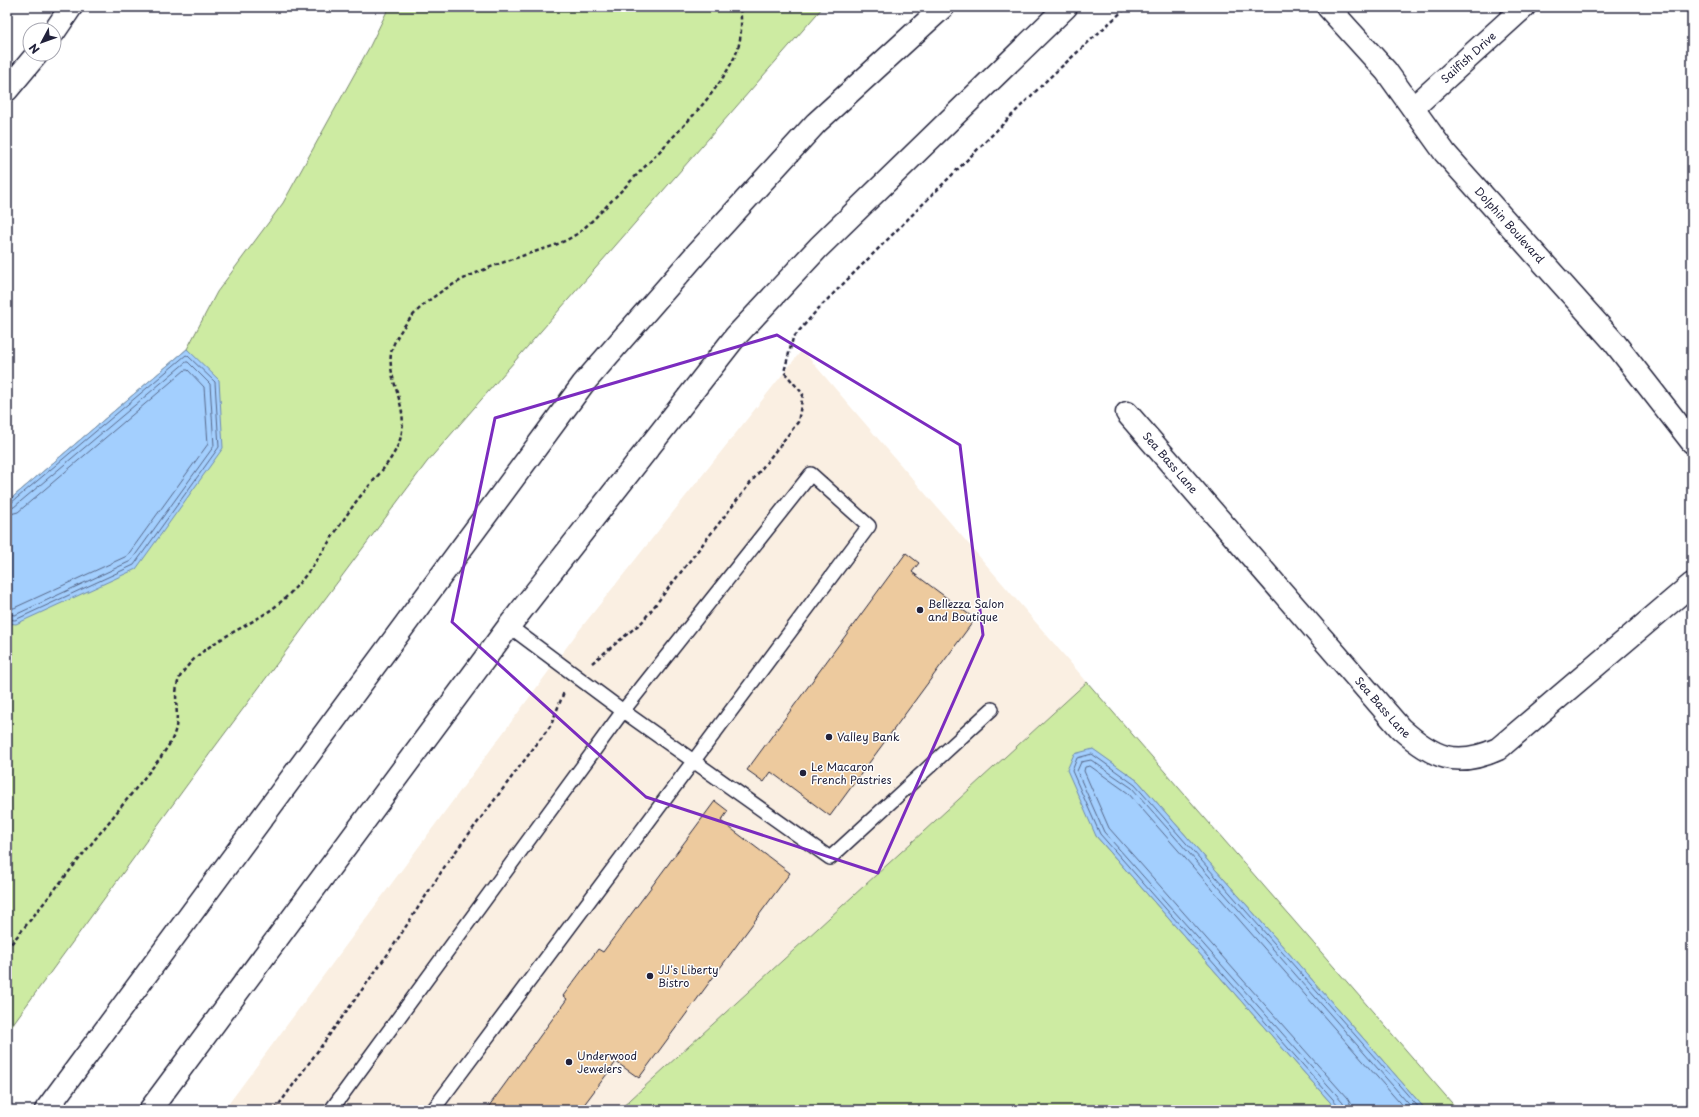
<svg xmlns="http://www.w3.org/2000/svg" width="1699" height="1117" font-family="'Playpen Sans',sans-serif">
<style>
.built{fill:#faefe2}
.green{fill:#cdeba2;stroke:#78866e}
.water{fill:#a3cffe;stroke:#6f8ab0}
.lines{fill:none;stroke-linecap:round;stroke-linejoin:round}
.shore{stroke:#566789;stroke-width:1}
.building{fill:#edca9e;stroke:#22223b}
.lane-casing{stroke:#22223b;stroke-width:16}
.street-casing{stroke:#22223b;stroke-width:25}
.primary-casing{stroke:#22223b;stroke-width:25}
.path{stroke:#22223b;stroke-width:2.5;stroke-dasharray:4 3;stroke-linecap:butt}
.lane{stroke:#fff;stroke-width:13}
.street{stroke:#fff;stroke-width:22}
.primary{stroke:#fff;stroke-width:22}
.marked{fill:none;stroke:#7b2cbf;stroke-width:3;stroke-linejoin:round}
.poi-dot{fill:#22223b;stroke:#fff;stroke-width:1.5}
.labels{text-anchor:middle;stroke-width:3;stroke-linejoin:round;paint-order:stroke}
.street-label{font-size:11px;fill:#22223b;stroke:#fff}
.poi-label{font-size:11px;fill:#22223b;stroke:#fff;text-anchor:start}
</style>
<rect width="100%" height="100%" fill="#fff"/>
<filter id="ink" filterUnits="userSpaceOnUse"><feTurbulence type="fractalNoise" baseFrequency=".025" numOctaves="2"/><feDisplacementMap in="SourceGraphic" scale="8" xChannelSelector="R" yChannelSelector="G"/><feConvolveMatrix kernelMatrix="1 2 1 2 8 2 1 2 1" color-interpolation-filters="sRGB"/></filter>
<g filter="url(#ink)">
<path class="built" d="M802 350 1087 682 619 1110H224L577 633Z"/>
<path class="green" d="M389 7H823L427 462 211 752 7 1032V502L187 349 217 292 283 203 370 46Z
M1087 682 1458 1110H1426L1138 781 1092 749 1096 836 1337 1110H619Z"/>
<path class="water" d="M187 349 219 380 223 448 136 569 16 624 7 623V502Z
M1093 749 1138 781 1426 1110H1337L1096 836 1067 770 1074 754Z"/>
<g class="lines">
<path class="shore" d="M7 504 11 503 186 355 188 356 215 382 219 447 134 565 15 620 7 619
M7 509 14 507 186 362H188L210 384 214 446 131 561 15 615 7 614
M7 515 18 512 185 370H188L204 387 208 444 127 556 14 608H7
M1340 1110 1339 1106 1100 834 1072 771 1077 758 1092 754 1135 785 1421 1110
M1345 1110 1343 1102 1104 832 1077 771 1081 762 1091 760 1132 788 1414 1110
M1351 1110 1350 1103 1347 1098 1109 828 1084 771 1085 767 1090 766 1128 793 1406 1110"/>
</g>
<path class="building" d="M906 553 919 563 912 572 975 619 830 816 771 772 764 782 747 770Z
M715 801 728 811 721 821 790 873 639 1078 616 1062 580 1110H486L567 999 563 996 598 949 603 952Z"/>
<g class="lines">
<defs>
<path id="lane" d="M331 1110 623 711 830 858 992 709
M433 1110 869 526 811 474 623 711 509 626"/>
<g id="street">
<path id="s1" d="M1328 7 1386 71 1445 153 1614 342 1692 442"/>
<path d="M54 32 71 7"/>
<path d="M7 90 37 54"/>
<path id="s2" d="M1413 108 1524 7"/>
<path id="s3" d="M1127 413 1400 728C1433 758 1456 768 1498 749L1692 584"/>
</g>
<path id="primary" d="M46 1110 583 384 698 252 816 123 943 7
M150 1110 509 626 736 336 819 247 1066 7"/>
</defs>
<use href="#lane" class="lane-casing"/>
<use href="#street" class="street-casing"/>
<use href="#primary" class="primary-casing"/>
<path class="path" d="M592 663 642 622 798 422 803 394 784 372 793 338 818 309 1048 79 1127 7
M7 949 161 757C165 750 172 742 174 734 182 714 169 691 183 672 204 642 243 630 272 609 307 583 328 541 353 506 367 486 388 468 398 445 413 410 387 384 391 353 393 342 402 328 409 320 436 287 480 270 519 257 538 250 559 246 575 235 582 231 587 225 593 220 620 192 647 165 673 137 696 113 719 88 734 58 742 43 742 23 740 7
M275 1110 390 951 447 863 551 725 564 692"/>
<use href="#lane" class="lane"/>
<use href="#street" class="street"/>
<use href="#primary" class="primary"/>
</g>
</g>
<path class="marked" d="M777 335 960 445 983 635 878 873 646 797 452 622 495 418Z"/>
<g class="poi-dot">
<circle cx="920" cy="610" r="4"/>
<circle cx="829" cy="737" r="4"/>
<circle cx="803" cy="773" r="4"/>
<circle cx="650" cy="976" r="4"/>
<circle cx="569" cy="1062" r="4"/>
</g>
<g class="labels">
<g class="street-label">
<text dy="4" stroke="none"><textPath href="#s2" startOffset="75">Sailfish Drive</textPath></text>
<text dy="4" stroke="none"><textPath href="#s1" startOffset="284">Dolphin Boulevard</textPath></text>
<text dy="4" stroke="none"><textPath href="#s3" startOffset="66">Sea Bass Lane</textPath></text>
<text dy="4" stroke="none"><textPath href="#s3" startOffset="390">Sea Bass Lane</textPath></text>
</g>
<g class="poi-label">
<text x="928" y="608">Bellezza Salon<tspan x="928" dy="13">and Boutique</tspan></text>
<text x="837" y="741">Valley Bank</text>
<text x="811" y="771">Le Macaron<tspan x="811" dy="13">French Pastries</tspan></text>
<text x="658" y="974">JJ's Liberty<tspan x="658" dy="13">Bistro</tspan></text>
<text x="577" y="1060">Underwood<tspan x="577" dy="13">Jewelers</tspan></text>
</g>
</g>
<rect width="1699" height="1117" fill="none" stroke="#fff" stroke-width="24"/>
<rect x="12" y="12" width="1675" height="1093" fill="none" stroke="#22223b" stroke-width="1.5" filter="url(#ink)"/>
<g transform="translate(42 42) rotate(229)"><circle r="19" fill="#ffffff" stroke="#a7a7b1"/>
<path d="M0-3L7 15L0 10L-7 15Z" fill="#22223b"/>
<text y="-6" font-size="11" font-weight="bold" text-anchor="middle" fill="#22223b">N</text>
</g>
</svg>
